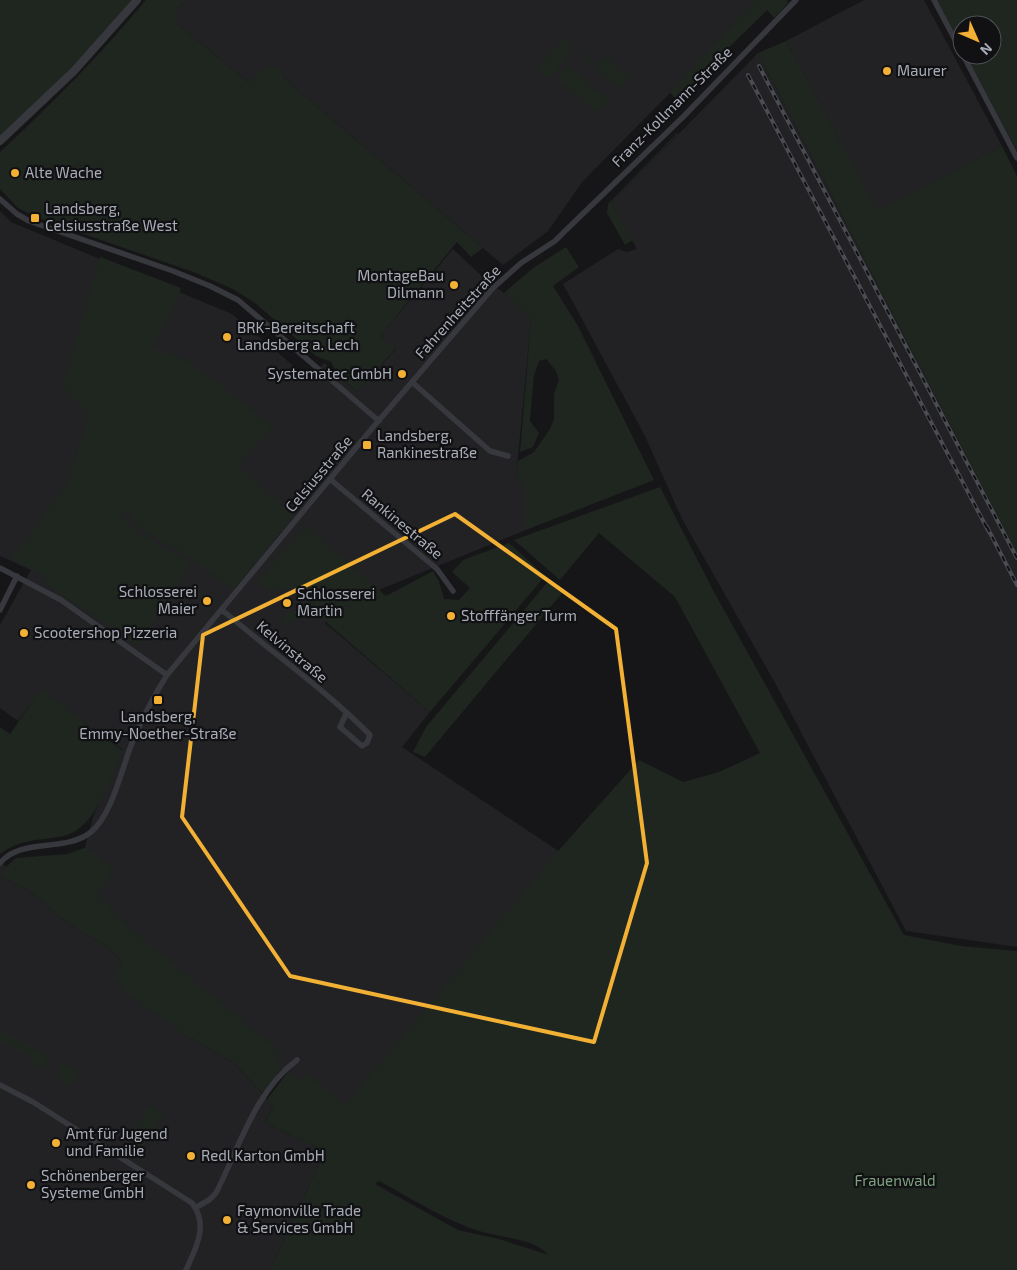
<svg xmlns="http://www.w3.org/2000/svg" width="1017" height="1270" font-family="'Exo 2',sans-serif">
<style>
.built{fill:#222225}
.green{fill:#1e261f;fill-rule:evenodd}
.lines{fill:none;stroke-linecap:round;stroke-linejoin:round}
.minor{stroke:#37383d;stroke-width:5.5}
.tertiary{stroke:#37383d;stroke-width:8}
.rail-casing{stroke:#4a4c52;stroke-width:4}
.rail{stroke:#111113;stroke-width:2;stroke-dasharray:5.5;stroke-linecap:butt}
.marked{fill:none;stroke:#f2b134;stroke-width:4;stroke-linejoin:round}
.poi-dot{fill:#f2b134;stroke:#111113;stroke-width:2}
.labels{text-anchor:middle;stroke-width:4.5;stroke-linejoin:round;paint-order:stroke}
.poi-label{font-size:15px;fill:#a8adb8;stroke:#111113;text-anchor:start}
.street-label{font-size:15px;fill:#a8adb8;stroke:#111113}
.park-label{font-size:15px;fill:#7fa381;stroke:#111113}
</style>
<rect width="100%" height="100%" fill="#161618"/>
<path class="built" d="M186 0H762L583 181 548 231 503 265 287 81 278 67 249 83 175 22V12Z
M864 0H924L1002 146 878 212 786 41Z
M758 53 1017 554V947L906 931 774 681 682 519 645 436 563 284 618 249 627 252 637 249 611 203Z
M0 211 11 222 232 314 309 379 324 363 357 392 396 349 380 336 453 249 489 283 504 293 531 320 516 478 526 484V530L337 607 325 623 430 712 402 747 560 852 344 1109 301 1085 272 1061 128 929 94 893 111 871 85 847 93 817 123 750 41 690 18 721 0 708V625L31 570 0 556Z
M0 862 6 867 1 877 29 890 66 922 108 947 117 956 121 964 184 1034 234 1063 273 1105 265 1122 325 1151 270 1270H0Z"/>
<path class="green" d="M0 0H132L72 69 0 138Z
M146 0H186L175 12V22L249 83 262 68 278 67 287 81 483 248 471 257 457 242 380 336 396 348 357 392 337 374 331 362 316 356 255 303 233 289 196 273 35 217 18 208 0 189V152C52 104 101 54 146 0Z
M756 0H787L788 3 774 18 767 10 676 100 670 92Z
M937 0H1017V151L966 55H992V25H962V47Z
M564 37 571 43 567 47 572 52 553 75 545 76 537 69Z
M786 41 878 211 1002 146 1017 176V554L758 53Z
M581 51 597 65 608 53 610 55 608 58 626 74 629 71 632 74 620 89 578 53Z
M572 64 570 67 608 100 611 97 612 99 603 108 596 110 587 105 560 81 559 77 569 65Z
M677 133 678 134 611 203 633 240 625 245 607 213 608 204Z
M566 247 579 267 553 286 578 326 654 480 526 530V484L516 478 518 461 534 452 550 429 554 419V394L559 380 556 371 546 359 539 361 534 375 530 421 539 433 533 447 520 452 531 320 504 293 533 268Z
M100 257 181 288 175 305 151 348 182 358 221 385 273 427 238 465 293 516 234 589 178 550 140 529 128 513 121 514 133 529 191 564 141 641 140 647 44 583 47 577 10 560 67 484 89 415 63 386Z
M660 487 713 590 904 935 961 946 1017 951V1270H270L325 1151 265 1122 273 1106 267 1102 268 1098 288 1072 301 1082 307 1074 345 1105 559 850 639 760 683 782 719 772 760 753 675 597 599 533 560 580 514 540ZM379 1181C415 1200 451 1225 491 1234 511 1239 534 1240 549 1255L499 1239 458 1230 375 1184Z
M306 526 386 596 433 571 439 581 444 599 459 600 470 588 452 572 463 560 509 543 545 576 430 712 320 617 316 621 307 617 286 624 283 615 303 607 306 600 302 592 288 588 271 592 257 582Z
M550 579 563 592 425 757 413 752 426 727Z
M41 689 123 751C109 780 96 832 59 837 37 840 19 840 0 854V727L10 734Z
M87 847 114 871 97 893 129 927 282 1053 275 1061 283 1067 262 1093 234 1063 184 1034 132 997 113 977 121 963 117 956 108 947 66 922 29 890 1 877 6 867 16 858 67 854Z
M0 1030 47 1055 46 1059 49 1061 40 1068 31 1064 34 1058 0 1041Z
M62 1062 80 1072 72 1086 58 1079Z
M149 1105 164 1114 136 1160 121 1150Z"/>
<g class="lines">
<path class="minor" d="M934 0 962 53
M963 55 1017 158
M0 199 17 214 29 221 173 271 210 286 238 300 379 421
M412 382 490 451 508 456
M330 479 437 569 453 591
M0 568 61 600 167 675
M0 610 17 576
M221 610 227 614C273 653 328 692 370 735L367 743 362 746 340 727 346 714
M0 863C22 837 65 853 91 832 112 815 122 768 132 743 142 719 153 697 167 675L374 426 493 288 521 263 555 241 565 231 684 116 796 0
M0 1085 33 1102 192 1203C209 1225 196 1248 186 1270
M195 1208 209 1200 216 1193C239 1148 255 1091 297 1060"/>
<path class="tertiary" d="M0 141 74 71 137 0"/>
<defs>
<path id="rail" d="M759 66 1017 558
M748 75 989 532
M987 527 1017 585"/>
</defs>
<use href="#rail" class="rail-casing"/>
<use href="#rail" class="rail"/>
</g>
<path class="marked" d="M455 514 616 629 647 863 594 1042 290 976 182 817 203 635Z"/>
<g class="poi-dot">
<circle cx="887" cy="71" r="5"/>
<circle cx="15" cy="173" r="5"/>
<rect x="30" y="213" width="10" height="10" rx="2.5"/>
<circle cx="454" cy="285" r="5"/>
<circle cx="227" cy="337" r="5"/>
<circle cx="402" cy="374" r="5"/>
<rect x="362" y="440" width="10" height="10" rx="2.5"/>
<circle cx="207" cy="601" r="5"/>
<circle cx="287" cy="603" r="5"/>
<circle cx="451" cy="616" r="5"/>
<circle cx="24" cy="633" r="5"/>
<rect x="153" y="695" width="10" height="10" rx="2.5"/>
<circle cx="56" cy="1143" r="5"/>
<circle cx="191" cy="1156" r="5"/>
<circle cx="31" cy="1185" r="5"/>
<circle cx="227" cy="1220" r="5"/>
</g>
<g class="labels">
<g class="poi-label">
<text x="897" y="76">Maurer</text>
<text x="25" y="178">Alte Wache</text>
<text x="45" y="214">Landsberg,<tspan x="45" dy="17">Celsiusstraße West</tspan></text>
<text x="444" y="281" text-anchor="end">MontageBau<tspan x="444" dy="17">Dilmann</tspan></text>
<text x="237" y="333">BRK-Bereitschaft<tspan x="237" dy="17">Landsberg a. Lech</tspan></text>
<text x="392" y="379" text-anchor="end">Systematec GmbH</text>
<text x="377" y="441">Landsberg,<tspan x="377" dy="17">Rankinestraße</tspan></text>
<text x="197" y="597" text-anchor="end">Schlosserei<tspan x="197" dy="17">Maier</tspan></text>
<text x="297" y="599">Schlosserei<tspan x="297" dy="17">Martin</tspan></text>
<text x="461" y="621">Stofffänger Turm</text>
<text x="34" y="638">Scootershop Pizzeria</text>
<text x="158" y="722" text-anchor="middle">Landsberg,<tspan x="158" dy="17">Emmy-Noether-Straße</tspan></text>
<text x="66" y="1139">Amt für Jugend<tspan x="66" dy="17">und Familie</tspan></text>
<text x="201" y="1161">Redl Karton GmbH</text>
<text x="41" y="1181">Schönenberger<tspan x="41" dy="17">Systeme GmbH</tspan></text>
<text x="237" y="1216">Faymonville Trade<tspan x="237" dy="17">&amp; Services GmbH</tspan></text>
</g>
<g class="street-label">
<text transform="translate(672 107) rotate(-45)" y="5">Franz-Kollmann-Straße</text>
<text transform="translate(458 312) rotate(-48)" y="5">Fahrenheitstraße</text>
<text transform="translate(319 474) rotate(-50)" y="5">Celsiusstraße</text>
<text transform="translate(402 524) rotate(40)" y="5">Rankinestraße</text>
<text transform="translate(292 652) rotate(40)" y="5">Kelvinstraße</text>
</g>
<g class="park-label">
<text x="895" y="1186">Frauenwald</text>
</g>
</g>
<g transform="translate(977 40) rotate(135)"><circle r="24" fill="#111113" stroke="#4d4f55"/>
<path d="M0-4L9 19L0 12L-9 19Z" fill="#f2b134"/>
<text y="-8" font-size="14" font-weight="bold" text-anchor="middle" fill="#a8adb8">N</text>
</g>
</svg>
